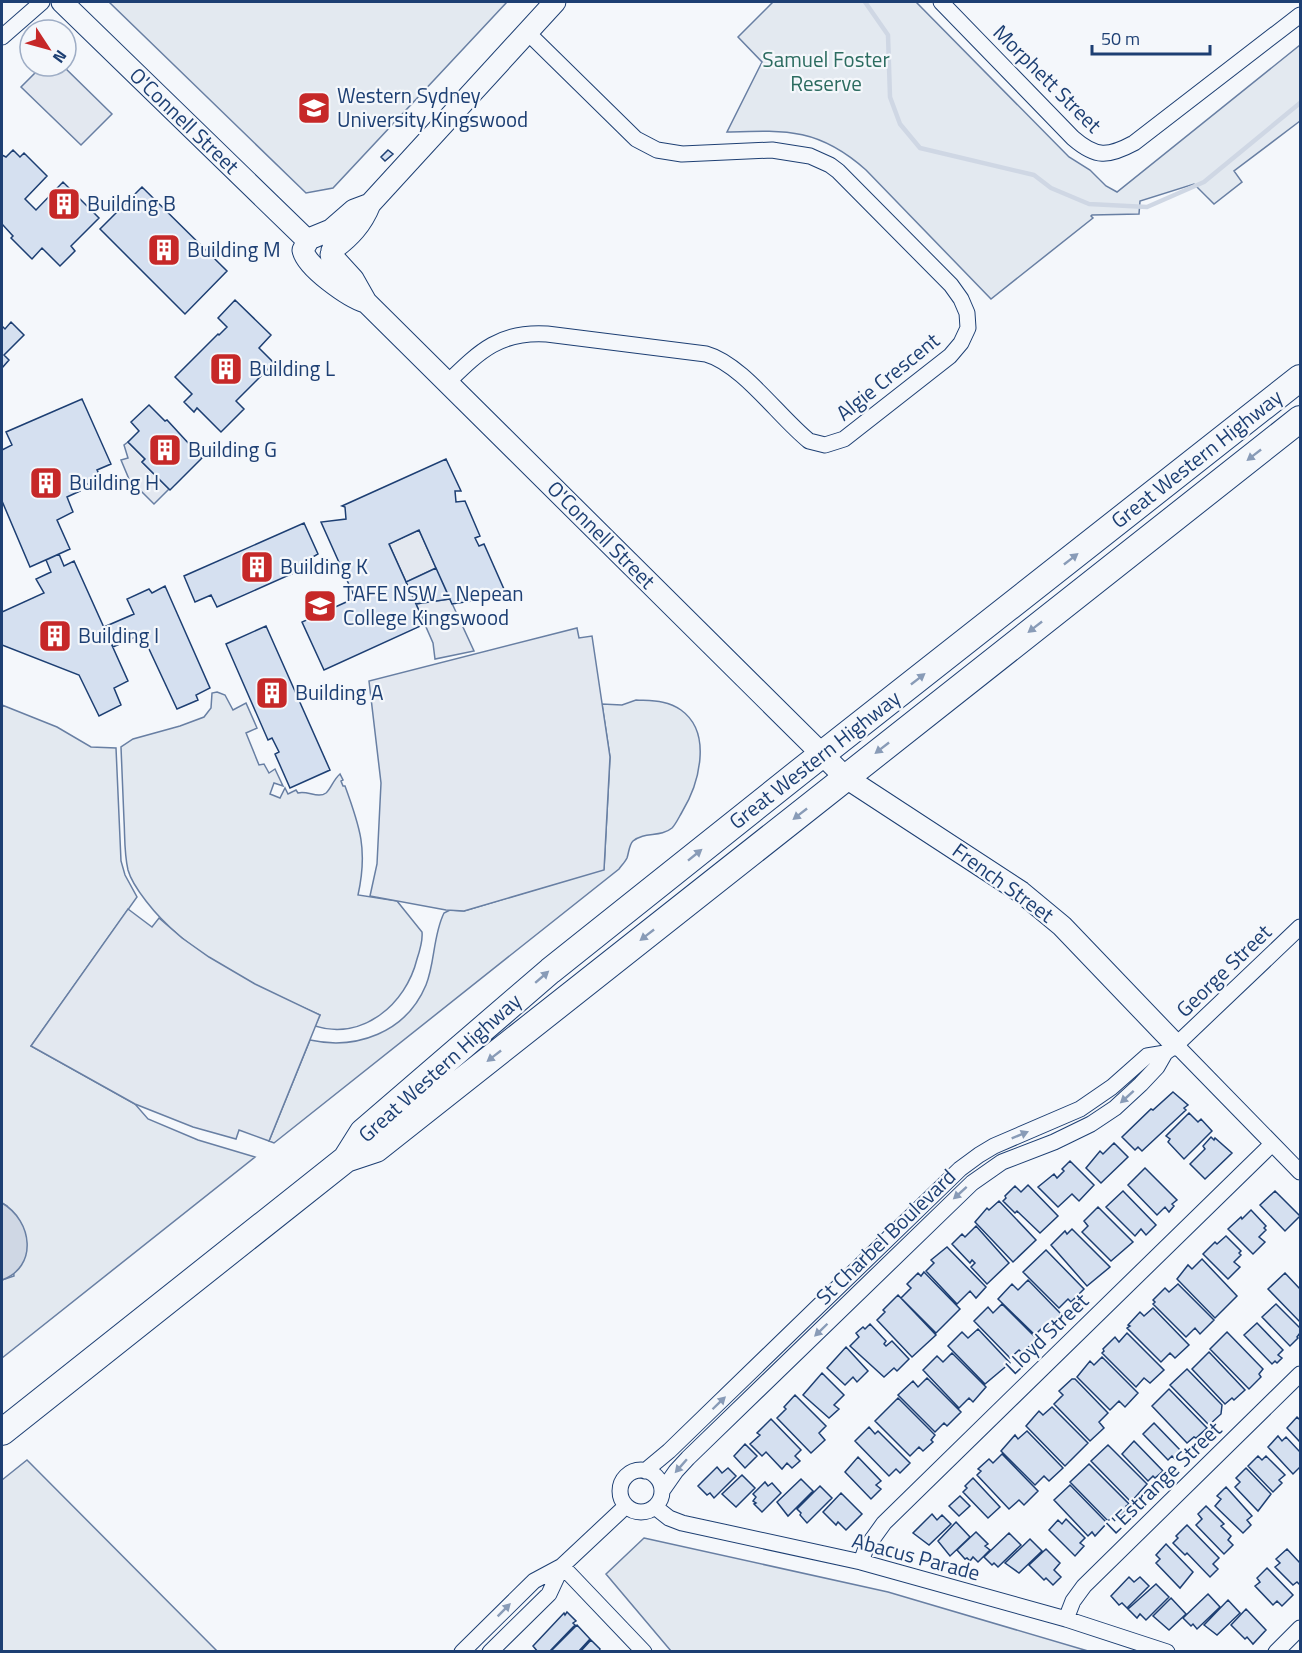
<svg xmlns="http://www.w3.org/2000/svg" width="1302" height="1653" font-family="'Titillium Web',sans-serif">
<style>
.green{fill:#e3e9f0;stroke:#687fa3;stroke-width:1.5}
.parking{fill:#e3e8f0;stroke:#687fa3;stroke-width:1.5}
.water{fill:#cfd7e4;stroke:#687fa3;stroke-width:1.5}
.lines{fill:none;stroke-linecap:round;stroke-linejoin:round}
.stream{stroke:#cfd7e4;stroke-width:4.5}
.building{fill:#d5e0f0;stroke:#1d3f73;stroke-width:1.5}
.street-casing{stroke:#1d3f73;stroke-width:17}
.secondary-casing{stroke:#1d3f73;stroke-width:23}
.highway-casing{stroke:#1d3f73;stroke-width:28}
.street{stroke:#f4f7fb;stroke-width:15}
.secondary{stroke:#f4f7fb;stroke-width:21}
.highway{stroke:#f4f7fb;stroke-width:26}
.oneway{fill:#889bb7}
.labels{text-anchor:middle;stroke-width:4.5;stroke-linejoin:round;paint-order:stroke}
.park-label{font-size:21px;fill:#2c6c60;stroke:#f4f7fb}
.street-label{font-size:21px;fill:#1d3f73;stroke:#f4f7fb}
.poi-label{font-size:21px;fill:#1d3f73;stroke:#f4f7fb;text-anchor:start}
</style>
<rect width="100%" height="100%" fill="#f4f7fb"/>
<path class="green" d="M109 2H507L333 188 306 193Z
M773 2H916L1069 157 1090 170 1106 186 1117 192 1300 45V121L1234 171 1242 182 1214 204 1194 184 1140 201 1139 214 1092 215 1091 216 1093 218 991 299 866 170C819 128 786 130 727 132L762 62 738 37Z
M217 692 225 695 233 710 246 703 257 728 246 733 259 765 264 764 269 773 275 769 283 786 274 783 270 794 280 798 285 788 288 794 296 790 298 793C307 790 318 799 326 793 331 789 333 780 340 774L343 780 341 781 343 786H345C360 827 368 850 358 895L397 901 422 932C423 941 420 950 417 959 406 1004 363 1041 315 1026L320 1015C258 988 188 956 146 901 139 892 131 881 128 870 124 853 125 836 124 820 123 795 122 771 121 747L133 739 180 726 204 717 211 708 212 693Z
M636 700C653 701 667 700 681 710 713 733 699 784 682 812 679 817 676 824 672 828 660 838 645 831 633 841 629 845 629 852 627 858 625 862 621 866 619 869L274 1143 269 1141 310 1040C356 1050 406 1033 426 985 435 963 433 935 444 913L450 910 464 911 604 869 610 757 602 704 622 705Z
M2 705 57 727 91 747 116 748 121 861 125 875 137 897 31 1046 135 1104 148 1119 198 1140 255 1157 2 1358V1280L14 1276 7 1206 2 1203Z
M27 1460 217 1651H2V1480Z
M644 1538 888 1592 1088 1651H671L606 1574Z"/>
<path class="parking" d="M42 66H63L112 114 81 145 21 87Z
M128 442 145 459 142 462 169 489 154 504 129 479 121 460 128 458 124 445Z
M419 530 436 568 406 582 389 544Z
M450 599 474 651 435 659 433 643 416 604Z
M577 628 579 638 592 636 610 757 604 870 464 911 446 910 370 896 377 864 381 783 369 681Z
M128 909 152 927 159 918 182 938 209 957 255 984 320 1015 269 1141 239 1130 236 1139 193 1127 135 1104 31 1046Z"/>
<path class="water" d="M2 1203C33 1221 38 1267 2 1280Z"/>
<g class="lines">
<path class="stream" d="M865 2 888 35 890 97 900 124 920 148 1034 175 1051 188 1089 204 1147 207 1204 182 1300 103"/>
</g>
<path class="building" d="M13 150 20 157 24 153 47 176 25 199 36 210 63 182 99 218 71 246 75 251 60 266 42 248 32 259 11 238 13 236 2 224V155L6 157Z
M388 150 393 154 385 161 381 157Z
M142 187 227 271 185 314 100 229Z
M235 300 271 335 259 348 274 363 236 401 244 409 221 432 197 408 194 412 184 402 192 394 175 377 218 334 219 335 227 327 218 318Z
M11 322 24 335 4 355 9 360 2 368V326L5 329Z
M82 399 111 464 97 470 101 478 79 488 80 491 67 497 73 512 57 520 70 549 30 567 2 501V450L12 445 6 432Z
M149 405 165 421 167 420 202 458 170 490 142 462 145 459 128 442 139 431 131 422Z
M446 459 461 491H455L456 502 465 501 480 536 475 538 479 546 484 544 507 596 452 604 419 530 389 544 425 624 324 670 302 622 355 598 321 522 346 519 345 507 342 506Z
M304 523 318 554 311 558 314 564 217 607 211 595 195 602 184 576Z
M59 554 64 566 74 561 128 681 114 688 121 705 99 716 79 675 2 645V612L44 593 36 579 51 572 46 560Z
M436 568 450 599 416 604 406 582Z
M165 586 210 688 196 695 198 700 177 709 142 634 113 647 104 627 134 614 127 599 149 589 152 593Z
M266 626 330 770 290 788 275 754 279 752 272 738 268 740 226 644Z
M1173 1092 1188 1105 1184 1108 1186 1110 1142 1151 1138 1147 1135 1150 1122 1137 1151 1109 1153 1110Z
M1189 1113 1198 1122 1201 1119 1212 1131 1184 1159 1168 1142 1170 1139 1166 1136Z
M1211 1137 1214 1140 1215 1138 1232 1153 1205 1179 1190 1164 1205 1149 1203 1146Z
M1114 1143 1128 1157 1101 1183 1086 1168 1100 1151 1103 1154Z
M1070 1161 1094 1185 1079 1201 1072 1194 1058 1207 1038 1187 1054 1174 1057 1178 1064 1171 1062 1169Z
M1145 1168 1177 1200 1172 1204 1174 1206 1169 1212 1165 1207 1157 1215 1128 1185Z
M1028 1185 1058 1216 1040 1233 1017 1211 1015 1213 1003 1201 1006 1198 1005 1196 1015 1186 1021 1192Z
M1123 1191 1156 1225 1146 1235 1141 1229 1135 1236 1106 1207Z
M1275 1191 1300 1216 1285 1231 1260 1205Z
M999 1201 1036 1240 1013 1262 975 1222 987 1208 989 1210Z
M1098 1207 1133 1242 1111 1261 1082 1232 1088 1226 1084 1221Z
M1251 1210 1266 1226 1264 1228 1266 1230 1259 1237 1265 1242 1253 1254 1228 1229 1241 1217 1242 1219Z
M976 1226 1009 1263 987 1284 971 1267 975 1263 972 1260 970 1263 952 1244 962 1234 965 1237Z
M1072 1229 1110 1267 1087 1286 1051 1245 1065 1231 1067 1234Z
M1226 1236 1241 1251 1239 1253 1241 1255 1234 1262 1240 1267 1228 1279 1203 1254 1215 1242 1217 1244Z
M947 1247 986 1287 976 1298 970 1291 957 1304 926 1271 934 1263 931 1260Z
M1046 1250 1084 1289 1071 1302 1068 1299 1059 1308 1023 1272Z
M1202 1259 1237 1296 1215 1318 1177 1279 1188 1265 1192 1269Z
M924 1272 960 1309 936 1333 901 1298 911 1288 907 1284 918 1273 921 1276Z
M1285 1273 1300 1289V1322L1268 1289Z
M1028 1280 1061 1314 1047 1328 1044 1326 1035 1335 998 1299 1012 1284 1018 1290Z
M1178 1284 1214 1320 1200 1334 1195 1328 1186 1337 1153 1304 1155 1302 1153 1300 1165 1288 1169 1292Z
M898 1295 936 1335 912 1357 877 1320 885 1312 883 1310Z
M1002 1304 1037 1339 1022 1353 1019 1350 1010 1358 974 1321 988 1307 993 1313Z
M1276 1304 1300 1328V1333L1297 1337 1298 1338 1290 1346 1262 1317Z
M1153 1308 1189 1345 1175 1358 1170 1353 1161 1362 1127 1328 1130 1326 1128 1325 1140 1312 1144 1316Z
M1257 1323 1283 1350 1278 1355 1282 1358 1277 1363 1275 1361 1272 1364 1244 1335Z
M870 1324 886 1341 884 1344 886 1346 892 1341 909 1359 897 1371 894 1368 884 1377 850 1346 859 1337 856 1333 863 1327 865 1329Z
M978 1329 1010 1363 985 1384 948 1346 962 1332 968 1338Z
M1227 1332 1263 1369 1259 1374 1261 1377 1249 1389 1210 1349Z
M1127 1333 1164 1370 1150 1383 1144 1378 1136 1387 1102 1353 1104 1351 1103 1349 1115 1337 1119 1342Z
M846 1347 868 1371 857 1382 853 1377 845 1385 827 1368Z
M1209 1352 1245 1390 1234 1400 1232 1398 1225 1404 1192 1369Z
M952 1353 986 1387 973 1402 969 1398 959 1408 923 1370 937 1356 943 1362Z
M1102 1357 1138 1393 1125 1407 1119 1401 1110 1410 1077 1377 1090 1361 1094 1365Z
M1187 1369 1222 1405 1221 1414 1209 1425 1170 1385Z
M822 1373 844 1395 834 1405 839 1409 829 1418 803 1395Z
M927 1378 961 1412 947 1426 944 1423 935 1432 898 1395 913 1381 918 1387Z
M1072 1379H1075L1108 1413 1099 1422 1104 1428 1090 1441 1054 1404 1063 1395 1059 1391Z
M1169 1389 1207 1428 1196 1438 1194 1437 1187 1443 1152 1406Z
M795 1395 826 1426 819 1433 825 1440 811 1453 777 1418 786 1409 784 1407Z
M898 1398 935 1435 931 1440 933 1442 923 1451 919 1447 910 1456 875 1421Z
M1052 1407 1088 1443 1065 1466 1026 1426 1039 1411 1043 1415Z
M1297 1417 1300 1420V1442L1287 1428Z
M771 1419 801 1450 795 1456 800 1461 792 1468 787 1463 782 1469 766 1452 762 1456 750 1444 760 1435 757 1433Z
M1154 1423 1182 1452 1175 1459 1172 1456 1168 1460 1143 1434Z
M869 1427 875 1434 878 1431 910 1463 900 1473 896 1469 889 1476 855 1441Z
M1027 1431 1063 1468 1049 1481 1044 1476 1035 1485 1001 1451 1015 1435 1018 1439Z
M1278 1436 1282 1441 1286 1437 1300 1452V1467L1293 1474 1268 1447Z
M1134 1441 1163 1471 1155 1478 1153 1476 1148 1481 1122 1454Z
M745 1444 757 1456 745 1468 734 1456Z
M1108 1445 1147 1484 1131 1502 1091 1461Z
M1002 1454 1038 1491 1024 1505 1019 1500 1009 1509 977 1475 981 1471 978 1469 989 1459 993 1463Z
M1258 1456 1262 1460 1266 1456 1285 1475 1279 1480 1282 1483 1273 1492 1248 1466Z
M858 1457 881 1481 876 1485 881 1489 871 1499 845 1472Z
M1089 1464 1129 1504 1126 1506 1128 1508 1119 1517 1116 1513 1108 1521 1070 1482Z
M717 1467 722 1473 728 1468 736 1476 714 1498 710 1493 707 1495 698 1486Z
M1246 1468 1271 1494 1258 1511 1235 1487 1240 1482 1236 1478Z
M742 1475 755 1488 736 1507 722 1494Z
M973 1478 1000 1507 988 1518 963 1492 967 1488 965 1486Z
M801 1479 813 1491 788 1516 777 1502Z
M765 1482 768 1486 772 1483 781 1493 762 1512 754 1504 756 1503 753 1501 756 1497 753 1494Z
M1070 1485 1107 1523 1095 1536 1092 1532 1088 1536 1054 1500Z
M820 1486 832 1498 807 1523 800 1515 801 1513 797 1509Z
M1226 1487 1252 1516 1247 1520 1251 1525 1243 1533 1215 1506 1221 1499 1217 1496Z
M841 1493 862 1514 846 1530 838 1522 836 1525 823 1512Z
M960 1496 970 1506 959 1516 949 1506Z
M1206 1506 1224 1524 1221 1526 1231 1536 1228 1540 1233 1545 1224 1554 1196 1525 1202 1519 1198 1514Z
M932 1514 937 1520 942 1515 951 1524 929 1545 913 1533Z
M1066 1519 1085 1538 1080 1543 1084 1546 1075 1556 1049 1530 1058 1520 1062 1524Z
M956 1522 970 1537 950 1556 938 1541Z
M1187 1525 1219 1558 1213 1564 1218 1569 1210 1577 1187 1553 1185 1555 1173 1543 1178 1538 1176 1536Z
M976 1532 988 1544 985 1546 990 1550 978 1562 973 1557 970 1561 967 1558 965 1559 957 1550Z
M1009 1533 1021 1545 998 1567 994 1563 992 1565 984 1557Z
M1030 1539 1042 1551 1019 1573 1005 1563Z
M1166 1544 1193 1572 1180 1588 1156 1563 1160 1559 1156 1555Z
M1046 1549 1060 1563 1054 1570 1061 1577 1053 1585 1046 1578 1044 1580 1029 1565Z
M1287 1549 1300 1563V1585L1297 1582 1293 1585 1275 1567 1280 1563 1276 1559Z
M1267 1568 1293 1595 1282 1606 1277 1601 1273 1605 1255 1586 1260 1582 1257 1578Z
M1129 1577 1134 1582 1140 1577 1149 1586 1127 1608 1122 1603 1119 1605 1111 1596Z
M1156 1584 1169 1597 1146 1620 1140 1614 1137 1618 1128 1609Z
M1208 1594 1220 1607 1197 1629 1193 1624 1191 1626 1183 1618Z
M1171 1598 1186 1614 1169 1630 1153 1616Z
M1228 1600 1240 1613 1217 1635 1204 1625Z
M1246 1609 1266 1630 1253 1644 1247 1637 1245 1639 1231 1625Z
M567 1612 576 1621 573 1623 575 1625 549 1652H538L533 1646 564 1613 565 1615Z
M577 1625 590 1639 578 1652H550Z
M591 1640 600 1649 599 1652H580Z"/>
<g class="lines">
<defs>
<path id="street" d="M941 2 1073 138C1096 158 1108 157 1134 143L1300 15
M2 37 42 2
M447 383C479 352 499 331 547 334L706 354C742 364 779 417 809 441L825 445 844 439 950 356 961 343 968 328 967 313 961 299 951 285 838 171 830 165 810 156 772 150 682 154 657 150 636 139 527 32
M1176 1045 1300 1172
M620 1491a21 21 0 1 1 42 0a21 21 0 1 1-42 0Z
M645 1471 669 1451 960 1169 979 1155 994 1146 1080 1109 1112 1087 1147 1056 1165 1053 1176 1045 1300 927
M662 1491 676 1471 688 1458 972 1183 1002 1162 1054 1142 1091 1124 1115 1108 1141 1084 1157 1067 1165 1053
M655 1507 669 1518 682 1523 861 1562 1066 1619 1167 1652
M861 1562 866 1548 884 1523 1272 1144
M562 1566 644 1652
M1066 1619 1073 1601 1084 1586 1300 1374
M462 1652 534 1581 562 1566 626 1506
M490 1652 549 1594 562 1566
M1276 1652 1300 1628"/>
<path id="secondary" d="M62 2 307 240
M332 250C350 237 362 224 370 204L555 2
M331 255 353 279 366 302 845 777 1021 892 1062 926 1176 1045
M365 302C349 297 306 267 303 250L309 239 331 230 354 210 370 204"/>
<path id="highway" d="M346 1159 363 1132 550 971 797 774 1300 378
M2 1432 346 1159 376 1149 1300 419"/>
</defs>
<use href="#street" class="street-casing"/>
<use href="#secondary" class="secondary-casing"/>
<use href="#highway" class="highway-casing"/>
<use href="#street" class="street"/>
<use href="#secondary" class="secondary"/>
<use href="#highway" class="highway"/>
</g>
<defs><path id="oneway-solid" d="M-6-.8H1V-3.2L6.5 0L1 3.2V.8H-6Z" transform="scale(1.5)"/></defs>
<g class="oneway">
<use href="#oneway-solid" transform="translate(1254 455) rotate(142)"/>
<use href="#oneway-solid" transform="translate(1071 559) rotate(-38)"/>
<use href="#oneway-solid" transform="translate(1035 627) rotate(142)"/>
<use href="#oneway-solid" transform="translate(918 679) rotate(-38)"/>
<use href="#oneway-solid" transform="translate(882 748) rotate(142)"/>
<use href="#oneway-solid" transform="translate(800 814) rotate(142)"/>
<use href="#oneway-solid" transform="translate(695 855) rotate(-39)"/>
<use href="#oneway-solid" transform="translate(647 935) rotate(142)"/>
<use href="#oneway-solid" transform="translate(542 977) rotate(-41)"/>
<use href="#oneway-solid" transform="translate(494 1056) rotate(142)"/>
<use href="#oneway-solid" transform="translate(1127 1097) rotate(138)"/>
<use href="#oneway-solid" transform="translate(1020 1135) rotate(-22)"/>
<use href="#oneway-solid" transform="translate(960 1193) rotate(138)"/>
<use href="#oneway-solid" transform="translate(821 1330) rotate(136)"/>
<use href="#oneway-solid" transform="translate(719 1403) rotate(-44)"/>
<use href="#oneway-solid" transform="translate(681 1466) rotate(131)"/>
<use href="#oneway-solid" transform="translate(504 1610) rotate(-45)"/>
</g>
<defs>
<symbol id="university-square" viewBox="-11 -11 22 22"><rect x="-9" y="-9" width="18" height="18" rx="4" fill="#c62828" stroke="#f4f7fb"/><path d="M0-5L7-2L0 1L-7-2ZM-4 1L0 2.5L4 1V4Q0 6-4 4Z" fill="#fff"/></symbol>
<symbol id="building-square" viewBox="-11 -11 22 22"><rect x="-9" y="-9" width="18" height="18" rx="4" fill="#c62828" stroke="#f4f7fb"/><path d="M-4-6H4V6H1V3H-1V6H-4ZM-2.5-4.3h1.7v1.8h-1.7ZM.8-4.3h1.7v1.8H.8ZM-2.5-1h1.7V.8h-1.7ZM.8-1h1.7V.8H.8Z" fill="#fff"/></symbol>
</defs>
<g fill-rule="evenodd">
<use href="#university-square" x="295" y="89" width="38" height="38"/>
<use href="#building-square" x="45" y="185" width="38" height="38"/>
<use href="#building-square" x="145" y="231" width="38" height="38"/>
<use href="#building-square" x="207" y="350" width="38" height="38"/>
<use href="#building-square" x="146" y="431" width="38" height="38"/>
<use href="#building-square" x="27" y="464" width="38" height="38"/>
<use href="#building-square" x="238" y="548" width="38" height="38"/>
<use href="#university-square" x="301" y="587" width="38" height="38"/>
<use href="#building-square" x="36" y="617" width="38" height="38"/>
<use href="#building-square" x="253" y="674" width="38" height="38"/>
</g>
<g class="labels">
<g class="park-label">
<text x="826" y="67">Samuel Foster<tspan x="826" dy="24">Reserve</tspan></text>
</g>
<g class="street-label">
<text transform="translate(1047 79) rotate(45)" y="7">Morphett Street</text>
<text transform="translate(184 121) rotate(44)" y="7">O'Connell Street</text>
<text transform="translate(888 377) rotate(-39)" y="7">Algie Crescent</text>
<text transform="translate(1197 459) rotate(-38)" y="7">Great Western Highway</text>
<text transform="translate(601 535) rotate(45)" y="7">O'Connell Street</text>
<text transform="translate(815 760) rotate(-38)" y="7">Great Western Highway</text>
<text transform="translate(1003 883) rotate(36)" y="7">French Street</text>
<text transform="translate(1224 971) rotate(-44)" y="7">George Street</text>
<text transform="translate(440 1068) rotate(-42)" y="7">Great Western Highway</text>
<text transform="translate(886 1237) rotate(-44)" y="7">St Charbel Boulevard</text>
<text transform="translate(1047 1334) rotate(-44)" y="7">Lloyd Street</text>
<text transform="translate(1164 1478) rotate(-44)" y="7">L'Estrange Street</text>
<text transform="translate(916 1557) rotate(15)" y="7">Abacus Parade</text>
</g>
<g class="poi-label">
<text x="337" y="103">Western Sydney<tspan x="337" dy="24">University Kingswood</tspan></text>
<text x="87" y="211">Building B</text>
<text x="187" y="257">Building M</text>
<text x="249" y="376">Building L</text>
<text x="188" y="457">Building G</text>
<text x="69" y="490">Building H</text>
<text x="280" y="574">Building K</text>
<text x="343" y="601">TAFE NSW - Nepean<tspan x="343" dy="24">College Kingswood</tspan></text>
<text x="78" y="643">Building I</text>
<text x="295" y="700">Building A</text>
</g>
</g>
<rect width="1302" height="1653" fill="none" stroke="#1d3f73" stroke-width="6"/>
<g transform="translate(48 48) rotate(126)"><circle r="28" fill="#f4f7fb" stroke="#9eadc5" stroke-width="1.5"/>
<path d="M0-4.5L10 22L0 15L-10 22Z" fill="#c62828"/>
<text y="-9" font-size="16" font-weight="bold" text-anchor="middle" fill="#1d3f73">N</text>
</g>
<path d="M1092 45v9h118v-9" fill="none" stroke="#1d3f73" stroke-width="3"/>
<text x="1101" y="45" font-size="18" fill="#1d3f73" stroke="#f4f7fb" stroke-width="4.5" paint-order="stroke">50 m</text>
</svg>
